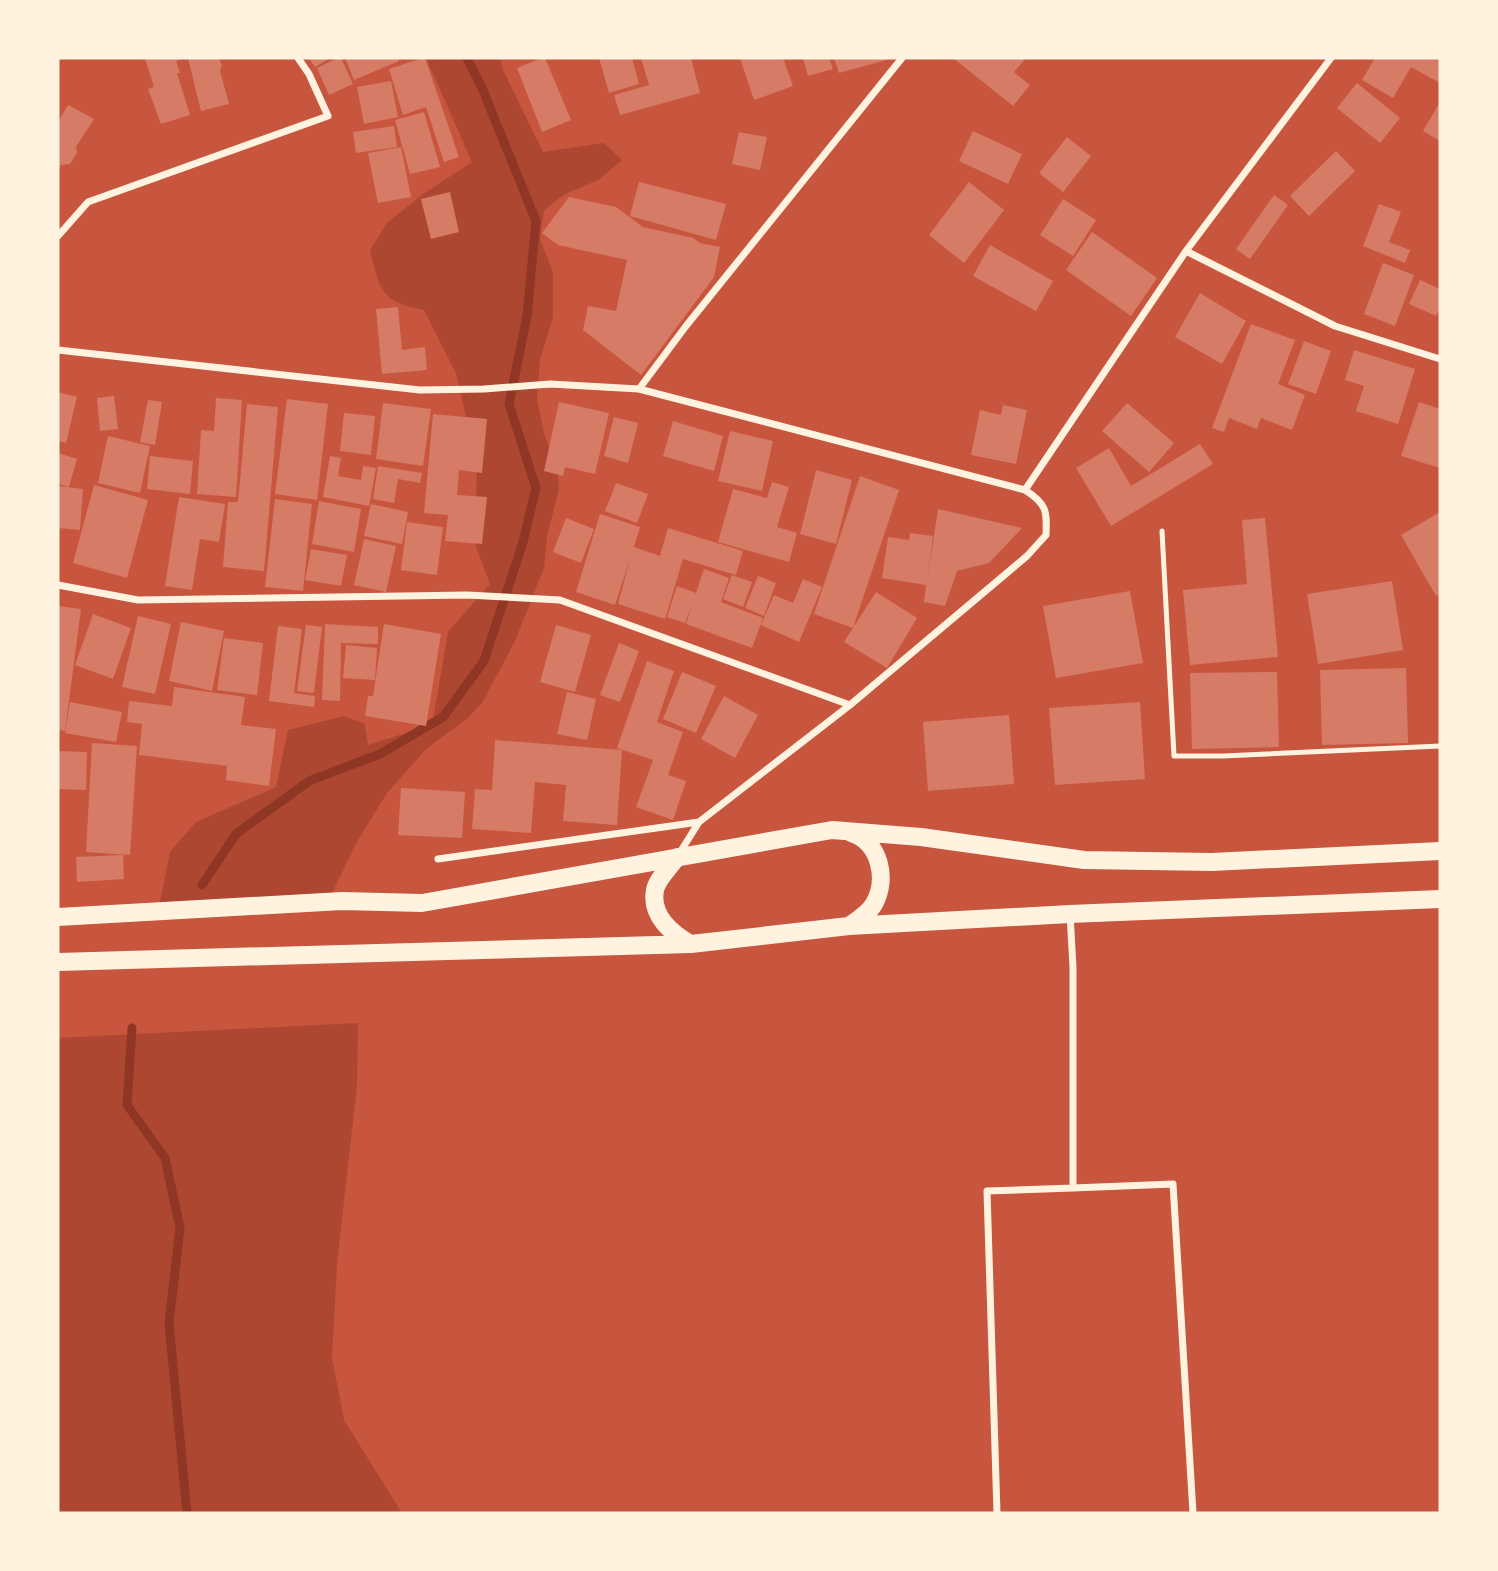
<svg xmlns="http://www.w3.org/2000/svg" width="1498" height="1571" font-family="Ubuntu,sans-serif">
<style>
.green{fill:#ae4732}
.lines{fill:none;stroke-linecap:round;stroke-linejoin:round}
.stream{stroke:#8f3625;stroke-width:9}
.building{fill:#d67c66}
.service{stroke:#fff3e0;stroke-width:5}
.minor{stroke:#fff3e0;stroke-width:7}
.primary{stroke:#fff3e0;stroke-width:18}
</style>
<rect width="100%" height="100%" fill="#c8553d"/>
<path class="green" d="M426 58H500L502 68 543 152 604 143 622 160 598 180 565 194 544 210 540 239 553 272V317L540 360 537 398 544 434 557 469 559 489 547 536 544 568 515 641 482 703 467 719 427 748 387 793 358 840 332 893 159 907 170 852 196 822 276 787 288 730 344 716 365 724 368 745 412 731 433 720 448 632 490 584 475 544 477 465 456 373 424 310C381 302 380 291 370 250L387 223 423 194 472 162Z
M358 1023 357 1085 337 1264 332 1358 344 1420 400 1510 399 1513H58V1038Z"/>
<g class="lines">
<path class="stream" d="M202 885 236 834 309 781 380 754 443 717 484 661 523 542 536 488 509 404 527 316 536 221 482 88 467 58
M132 1028 127 1105 165 1158 180 1228 169 1323 187 1513"/>
</g>
<path class="building" d="M145 58H184L176 61 180 73H177L190 115 161 124 148 89 154 87Z
M188 58H219L222 66 220 71 229 104 201 111Z
M309 58H330L315 67Z
M338 58H341L353 84 329 95 317 68Z
M345 58H398L399 61 354 80Z
M423 58H425L459 157 444 162 426 107 403 115 389 69Z
M542 58H545L571 120 542 132 517 68Z
M599 58H632L639 84 609 93Z
M641 58H691L700 93 620 115 614 95 649 85Z
M740 58H783L793 86 754 100Z
M803 58H829L833 69 808 76Z
M834 58H890V59L839 73Z
M953 58H1026L1014 72 1030 85 1013 106Z
M1375 58H1440V83L1411 67 1393 98 1362 80Z
M391 81 398 117 364 124 357 87Z
M1357 83 1400 118 1380 143 1337 108Z
M1440 102V141L1423 131Z
M68 105 94 119 76 147 77 153 70 164 61 165 58 170V122Z
M424 112 440 167 410 174 395 120Z
M394 126 397 147 356 153 353 132Z
M973 131 1022 154 1008 184 959 161Z
M739 132 767 137 760 170 732 164Z
M1067 137 1091 156 1063 192 1039 173Z
M401 147 411 197 378 203 368 153Z
M1336 151 1355 171 1309 216 1290 196Z
M639 182 726 204 716 240 630 216Z
M969 182 1004 210 964 263 929 235Z
M450 192 459 232 431 239 421 199Z
M1274 195 1288 205 1250 259 1236 249Z
M569 197 616 207 643 227 693 238 700 243 720 247 714 277 641 375 583 330 588 306 616 311 627 260 558 245 542 233Z
M1063 199 1096 220 1073 256 1040 235Z
M1379 204 1401 212 1389 242 1410 250 1405 263 1363 246Z
M1092 232 1157 278 1131 316 1066 270Z
M990 245 1053 281 1036 311 973 276Z
M1383 263 1414 275 1395 326 1364 314Z
M1420 280 1440 289V307L1436 316 1409 304Z
M1200 293 1246 321 1222 364 1175 337Z
M398 307 402 350 425 347 427 370 382 374 376 309Z
M1251 324 1295 340 1278 384 1305 395 1292 430 1261 418 1257 429 1229 418 1224 432 1212 428Z
M1304 341 1331 351 1316 394 1288 384Z
M1354 350 1415 369 1398 424 1356 411 1364 386 1345 380Z
M58 392 77 397 66 443 58 441Z
M114 396 118 429 100 431 97 398Z
M216 398 242 400 236 497 197 494 201 430 214 431Z
M287 399 328 404 317 500 275 494Z
M148 400 162 402 155 445 140 442Z
M559 402 609 413 595 474 565 467 563 476 544 471Z
M1419 402 1440 409V468L1401 456Z
M383 403 431 409 423 466 376 459Z
M1127 403 1174 443 1149 472 1102 431Z
M247 404 278 407 264 571 223 567 228 502H238Z
M1003 405 1027 410 1016 464 971 455 980 410 1001 415Z
M344 413 375 416 371 455 340 451Z
M433 414 487 419 482 473 459 470 457 495 487 497 482 544 445 541 448 515 424 513Z
M614 417 638 423 628 463 604 456Z
M673 421 723 436 714 471 663 456Z
M730 431 773 441 762 491 718 481Z
M108 436 150 446 140 493 98 483Z
M1200 444 1213 464 1111 526 1076 468 1109 448 1131 486Z
M58 453 77 459 69 487 58 484Z
M150 456 193 461 190 494 147 489Z
M330 456 341 458 338 476 361 480 363 466 376 468 369 506 323 497Z
M378 466 422 473 420 483 398 479 394 503 373 499Z
M816 470 852 480 836 544 800 534Z
M860 476 899 490 853 628 814 614Z
M772 482 789 487 777 527 797 533 789 562 718 542 733 489 767 498Z
M616 483 648 494 637 523 605 511Z
M94 485 148 500 127 578 73 563Z
M58 486 83 489 80 530 58 528Z
M179 497 225 504 219 542 200 539 192 590 165 586Z
M275 499 312 504 303 591 265 587Z
M319 501 361 509 354 552 312 544Z
M371 504 408 512 402 544 364 536Z
M938 509 1022 528 989 563 957 571 945 606 924 602 926 585 882 578 888 537 909 540 910 533 933 536 927 582Z
M1440 512V594L1436 596 1401 535Z
M600 514 640 527 634 547 660 556 668 528 743 551 736 575 683 559 665 619 618 604 631 556 615 605 576 592Z
M566 518 594 529 581 563 553 552Z
M1265 518 1278 657 1190 665 1183 590 1247 584 1242 520Z
M407 522 443 527 437 575 401 570Z
M364 539 396 546 386 592 354 585Z
M311 549 347 555 341 586 305 580Z
M704 569 729 578 721 602 763 618 752 648 686 624 692 605 685 623 667 617 677 586 696 593Z
M732 575 752 582 743 607 723 599Z
M758 576 776 583 764 616 745 608Z
M803 579 822 587 799 642 761 625 774 595 793 603Z
M1392 581 1403 650 1318 664 1307 594Z
M1130 591 1143 663 1056 678 1043 606Z
M876 592 917 618 887 668 844 642Z
M58 606 81 609 65 731 58 730Z
M93 614 131 628 113 679 75 665Z
M138 616 171 624 155 694 122 687Z
M181 622 224 631 212 691 169 681Z
M325 624 378 627V644L341 643 340 701 322 700Z
M384 624 441 634 426 726 365 716 368 696H373Z
M306 625 322 627 314 693 297 691Z
M556 625 591 635 575 692 540 682Z
M278 626 302 629 294 693 315 696 314 707 269 701Z
M224 638 263 643 257 695 217 690Z
M619 643 639 651 620 702 600 695Z
M346 645 377 648 375 680 343 678Z
M647 661 674 671 657 722 683 732 668 775 686 781 673 820 636 807 653 760 617 748Z
M1406 668 1408 743 1322 745 1320 670Z
M682 672 716 686 696 733 663 719Z
M1277 672 1279 747 1192 749 1190 673Z
M174 687 245 697 241 725 276 729 269 786 226 780 227 766 139 755 142 724 127 722 129 701 172 706Z
M567 692 596 699 587 740 557 734Z
M724 696 758 715 735 758 701 739Z
M70 702 122 712 116 742 65 733Z
M1140 702 1145 779 1055 785 1049 708Z
M1009 715 1014 784 928 791 923 722Z
M495 740 622 750 617 825 563 821 566 785 535 782 531 833 472 829 475 789 492 790Z
M92 743 137 746 130 855 86 852Z
M58 751 87 752 86 790 58 789Z
M401 788 465 792 462 838 398 835Z
M123 855 124 879 77 882 76 857Z"/>
<g class="lines">
<path class="service" d="M1162 531 1174 756H1223L1440 746"/>
<path class="minor" d="M58 236 88 202 328 116 309 74 298 58
M1186 251 1335 326 1440 359
M58 350 420 390 484 389 550 384 639 389 1025 490C1047 504 1047 511 1046 535L1027 556 850 705 699 822 679 854
M639 389 686 326 902 58
M1025 490 1186 251 1331 58
M58 585 138 600 467 595 560 600 850 705
M438 859 699 822
M1073 1188 1173 1184 1193 1513
M997 1513 987 1191 1073 1188V967L1070 914"/>
<path class="primary" d="M677 857C670 867 657 879 655 890 650 916 672 933 690 944
M58 917 342 901 422 903 832 830 921 837 1084 860 1212 862 1440 851
M849 926C858 920 868 914 874 904 888 879 880 842 851 833
M58 962 691 944 849 926 1070 914 1440 899"/>
</g>
<rect width="1498" height="1571" fill="none" stroke="#fff3e0" stroke-width="119"/>
</svg>
